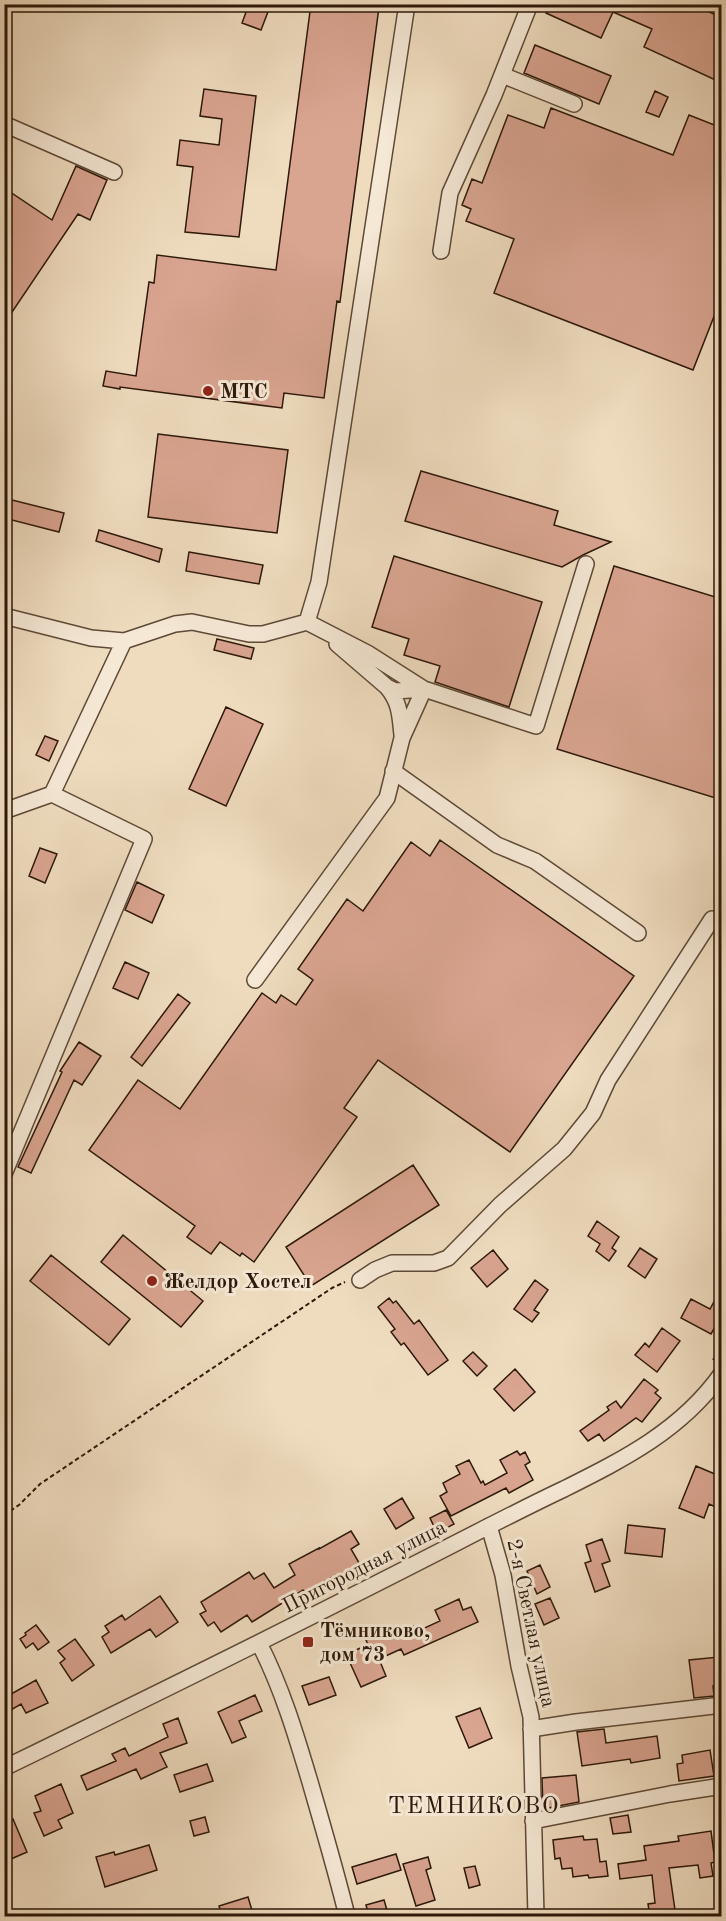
<svg xmlns="http://www.w3.org/2000/svg" width="726" height="1921" font-family="'Old Standard TT',serif">
<style>
.building{fill:#d9a490;stroke:#2d180a;stroke-width:1.5}
.lines{fill:none;stroke-linecap:round;stroke-linejoin:round}
.minor-casing{stroke:#5e4937;stroke-width:18}
.path{stroke:#2d180a;stroke-width:2;stroke-dasharray:4.5 3;stroke-linecap:butt}
.minor{stroke:#f5e8d5;stroke-width:15}
.poi-dot{fill:#8f2418;stroke:#f5e8d5;stroke-width:2}
.labels{text-anchor:middle;stroke-width:6;stroke-linejoin:round;paint-order:stroke}
.poi-label{font-size:21px;font-weight:bold;fill:#2d180a;stroke:#f5e8d5;text-anchor:start}
.street-label{font-size:21px;fill:#2d180a;stroke:#f5e8d5}
.quarter-label{font-size:24px;letter-spacing:1.5px;fill:#2d180a;stroke:#f5e8d5}
</style>
<rect width="100%" height="100%" fill="#efdcbf"/>
<filter id="stains"><feTurbulence type="fractalNoise" baseFrequency=".00333" numOctaves="4"/><feColorMatrix values="0 0 0 0 .2 0 0 0 0 .09 0 0 0 0 .02 0 0 0 .5 -.17"/></filter>
<radialGradient id="worn" r=".72"><stop offset=".6" stop-color="#630" stop-opacity="0"/><stop offset="1" stop-color="#630" stop-opacity=".3"/></radialGradient>
<path class="building" d="M249 4H271L261 30 242 23Z
M311 4H361L379 7 340 302 337 301 324 398 284 393 282 408 120 387V389L103 386 106 371 136 376 149 282 154 283 157 255 276 270Z
M550 4H693L722 18V83L644 47 652 29 613 12 601 38 546 13Z
M535 45 611 76 599 104 524 73Z
M204 89 256 96 239 237 185 232 193 167 177 165 180 140 219 145 222 119 200 116Z
M655 91 668 97 659 117 646 112Z
M551 108 673 155 689 115 722 128V296L693 370 494 293 514 239 466 221 471 209 462 205 472 179 482 183 508 115 544 128Z
M76 166 107 180 90 220 78 214 4 324V188L52 220Z
M158 434 288 450 277 533 148 517Z
M421 471 558 511 554 525 611 542 583 555 562 567 405 521Z
M4 498 64 513 59 532 4 518Z
M99 530 162 549 159 562 96 541Z
M189 552 263 565 259 584 186 571Z
M394 556 542 602 509 707 435 682 440 666 404 655 409 639 372 627Z
M614 566 722 599V800L557 749Z
M217 639 254 648 251 659 214 650Z
M226 707 263 724 226 806 189 789Z
M45 736 58 741 49 761 36 755Z
M440 840 634 976 510 1152 378 1060 344 1108 357 1117 254 1262 242 1253 240 1256 220 1242 211 1254 187 1237 195 1226 89 1150 138 1080 180 1109 262 993 276 1003 281 995 296 1005 313 980 298 969 347 899 363 911 411 842 430 856Z
M40 848 57 854 45 883 29 876Z
M137 882 164 895 152 923 125 910Z
M125 962 149 973 138 999 113 988Z
M178 994 190 1003 142 1066 131 1057Z
M79 1042 101 1056 82 1085 74 1080 31 1173 18 1167 62 1072 60 1071Z
M413 1165 439 1205 311 1286 286 1247Z
M597 1221 619 1237 612 1248 616 1251 609 1261 596 1251 600 1244 588 1236Z
M123 1235 203 1301 181 1327 101 1262Z
M640 1248 657 1259 645 1278 628 1266Z
M493 1250 508 1269 487 1287 471 1268Z
M51 1255 130 1319 109 1345 30 1281Z
M535 1280 548 1290 534 1310 539 1313 532 1322 514 1309Z
M722 1287V1315L711 1334 681 1318 691 1299 710 1309Z
M389 1298 393 1303 396 1301 414 1324 419 1320 448 1360 428 1375 404 1343 401 1345 391 1332 395 1329 378 1307Z
M662 1328 680 1341 657 1372 635 1355 645 1343 649 1347Z
M473 1352 487 1366 477 1376 463 1361Z
M515 1369 535 1392 514 1411 494 1389Z
M644 1379 658 1390 655 1393 661 1398 642 1422 636 1418 604 1441 599 1434 588 1441 580 1431 609 1410 607 1407 616 1401 621 1408Z
M517 1451 520 1455 525 1452 530 1462 525 1465 533 1480 509 1493 506 1488 451 1516 440 1496 447 1492 443 1483 460 1474 456 1466 469 1460 481 1483 483 1481 485 1485 507 1473 500 1460Z
M696 1466 722 1477V1501L718 1508 709 1504 704 1518 679 1508Z
M402 1498 414 1518 396 1529 384 1509Z
M446 1510 454 1524 437 1533 430 1518Z
M628 1525 665 1529 662 1557 625 1553Z
M351 1531 359 1544 351 1549 362 1568 341 1579 338 1574 304 1592 303 1590 252 1622 247 1615 221 1632 214 1622 208 1626 200 1614 206 1611 201 1602 249 1572 254 1579 264 1573 274 1588 295 1575 289 1564 319 1548V1549Z
M602 1539 610 1561 602 1564 610 1586 595 1592 585 1563 591 1561 586 1545Z
M540 1565 550 1587 537 1594 527 1571Z
M160 1596 178 1622 156 1637 150 1629 111 1653 102 1637 109 1632 105 1626 122 1615 125 1620Z
M550 1598 559 1618 544 1625 535 1604Z
M459 1599 463 1610 471 1607 478 1622 404 1655 401 1649 379 1659 386 1676 361 1687 346 1654 368 1645 366 1640 379 1634 381 1637 406 1625 407 1629 413 1626 416 1632 440 1621 435 1610Z
M36 1625 49 1642 38 1650 33 1643 26 1648 20 1639 26 1635 25 1633Z
M75 1639 94 1665 72 1681 60 1663 65 1659 58 1651Z
M719 1657 722 1685 713 1686 714 1696 694 1698 689 1660Z
M329 1677 336 1695 309 1705 302 1686Z
M36 1680 48 1703 26 1713 21 1704 4 1714V1698Z
M255 1695 262 1711 239 1721 246 1737 232 1743 218 1712Z
M480 1708 492 1738 469 1748 456 1717Z
M178 1718 187 1743 160 1753 167 1767 141 1779 136 1769 87 1790 81 1776 116 1761 112 1754 125 1748 129 1756 168 1737 163 1724Z
M604 1729 606 1743 657 1736 660 1758 631 1763 630 1759 582 1766 577 1732Z
M710 1750 714 1776 679 1781 677 1764 683 1763 682 1755Z
M207 1764 213 1781 180 1792 174 1775Z
M576 1775 579 1802 543 1809 542 1778Z
M61 1784 73 1813 58 1820 62 1828 44 1836 34 1813 41 1811 35 1796Z
M628 1815 631 1832 613 1834 610 1818Z
M205 1817 209 1832 194 1836 190 1821Z
M13 1819 27 1852 4 1862V1823Z
M711 1831 715 1862 711 1863 713 1876 700 1878 698 1865 669 1868 676 1917H650L648 1904 655 1903 652 1875 620 1879 618 1864 646 1860 644 1846 679 1841 678 1836Z
M583 1836 584 1840 597 1839 600 1862 606 1861 608 1876 589 1878 588 1875 573 1877 572 1868 562 1869 560 1858 555 1859 553 1840Z
M149 1845 157 1870 105 1887 96 1857 114 1852 115 1855Z
M396 1854 401 1870 357 1884 352 1867Z
M428 1857 431 1868 426 1870 435 1900 416 1906 403 1864Z
M475 1866 480 1885 469 1888 464 1868Z
M248 1897 254 1917H222L219 1906Z
M384 1900 389 1917H369L366 1905Z"/>
<g class="lines">
<defs>
<path id="minor" d="M502 75 574 104
M4 124 114 172
M441 251 450 193 494 95 530 4
M4 616 91 638 124 641 175 624 192 622 249 634H263L307 622 369 654 424 689 536 726 586 564
M307 622 319 582 407 4
M337 644 387 687 395 691 424 689
M387 687C400 702 400 716 402 735
M393 771 497 845 535 861 638 933
M4 811 52 794 124 641
M255 980 387 798 402 738 424 689
M4 1174 144 839 52 794
M360 1280 375 1270 392 1263H434L448 1258 500 1205 564 1149 593 1113 608 1080 712 919 722 924
M489 1526 503 1575 519 1666 531 1717 536 1916
M259 1643C282 1688 296 1735 310 1782 323 1827 336 1871 347 1916
M531 1729 576 1722 722 1705
M4 1768C156 1694 308 1619 458 1542 493 1524 528 1506 564 1489 624 1459 682 1430 722 1373
M533 1821 670 1794 722 1786"/>
</defs>
<use href="#minor" class="minor-casing"/>
<path class="path" d="M713 1360 722 1346
M4 1515 19 1505 40 1484 332 1288 345 1282"/>
<use href="#minor" class="minor"/>
</g>
<g class="poi-dot">
<circle cx="208" cy="391" r="6"/>
<circle cx="152" cy="1281" r="6"/>
<rect x="302" y="1636" width="12" height="12" rx="3"/>
</g>
<g class="labels">
<g class="poi-label">
<text x="220" y="398">МТС</text>
<text x="164" y="1288">Желдор Хостел</text>
<text x="320" y="1637">Тёмниково,<tspan x="320" dy="24">дом 73</tspan></text>
</g>
<g class="street-label">
<text transform="translate(364 1566) rotate(-27)" y="7">Пригородная улица</text>
<text transform="translate(532 1623) rotate(78)" y="7">2-я Светлая улица</text>
</g>
<g class="quarter-label">
<text x="474" y="1813">ТЕМНИКОВО</text>
</g>
</g>
<rect width="726" height="1921" fill="none" stroke="#efdcbf" stroke-width="24"/>
<rect x="6" y="6" width="714" height="1909" fill="none" stroke="#2d180a" stroke-width="3"/>
<rect x="12" y="12" width="702" height="1897" fill="none" stroke="#2d180a" stroke-width="1.5"/>
<rect width="100%" height="100%" filter="url(#stains)"/>
<rect width="100%" height="100%" fill="url(#worn)"/>
</svg>
